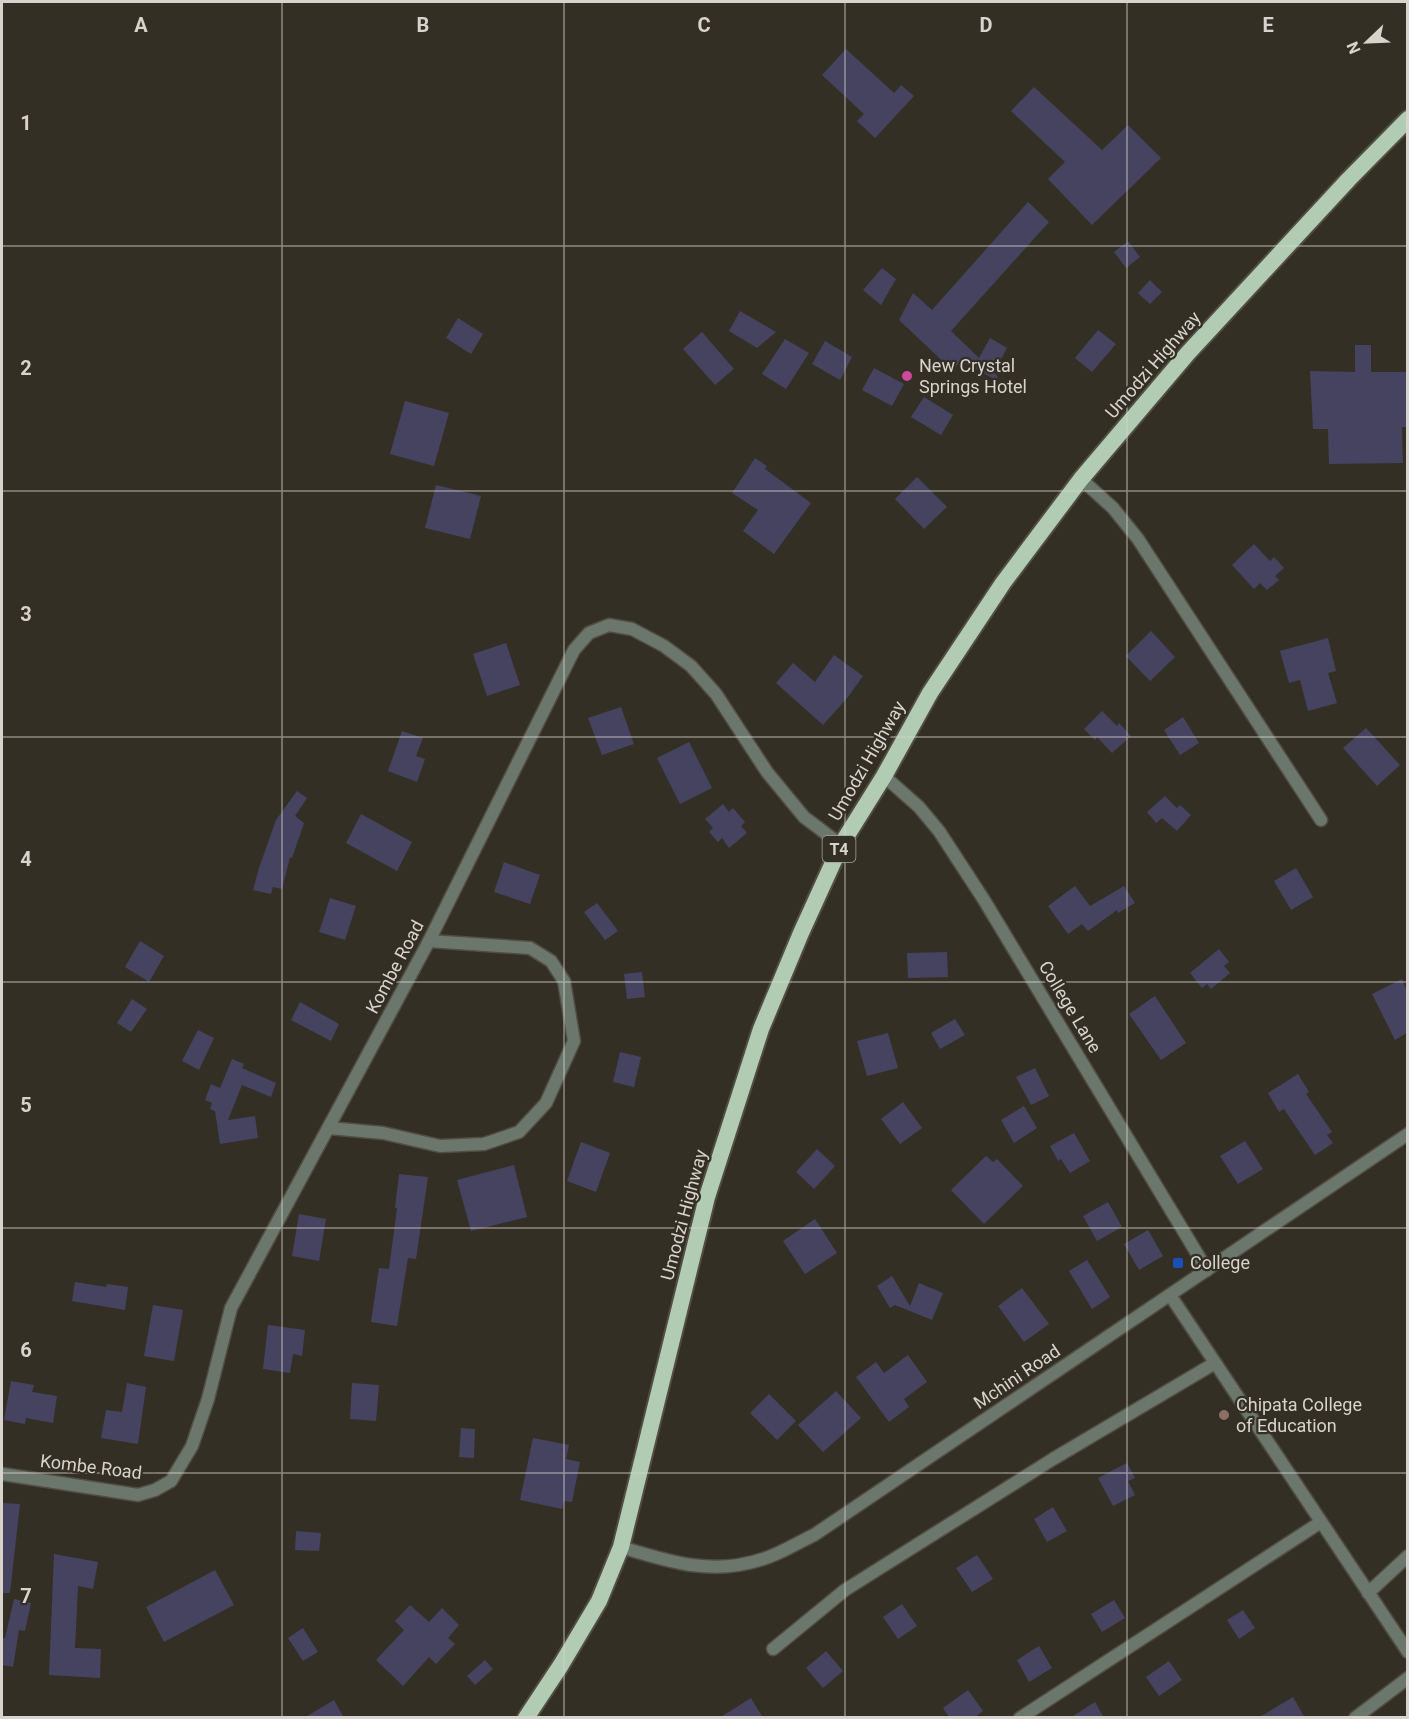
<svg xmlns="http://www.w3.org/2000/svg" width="1409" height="1719" font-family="Roboto,sans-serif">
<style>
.building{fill:#464360}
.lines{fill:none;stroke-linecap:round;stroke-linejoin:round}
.minor-casing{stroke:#524d42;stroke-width:15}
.tertiary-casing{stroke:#524d42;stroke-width:15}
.trunk-casing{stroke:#524d42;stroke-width:20}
.minor{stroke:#6b776d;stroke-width:12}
.tertiary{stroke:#6b776d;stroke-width:12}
.trunk{stroke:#b2ccb4;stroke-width:16}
.grid{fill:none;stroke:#d8d4cd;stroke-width:1.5;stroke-opacity:0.55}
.hotel-dot{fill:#d1479c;stroke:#342f24;stroke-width:2}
.transit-dot{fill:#1a4fb4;stroke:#342f24;stroke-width:2}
.education-dot{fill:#8d6e63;stroke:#342f24;stroke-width:2}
.labels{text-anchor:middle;stroke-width:4.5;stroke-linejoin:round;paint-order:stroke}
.shield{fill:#342f24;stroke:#a7a29a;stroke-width:1.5}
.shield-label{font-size:16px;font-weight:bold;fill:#d8d4cd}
.street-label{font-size:18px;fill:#d8d4cd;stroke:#342f24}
.poi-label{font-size:18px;fill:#d8d4cd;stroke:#342f24;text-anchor:start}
.grid-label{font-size:20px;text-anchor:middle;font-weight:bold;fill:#d8d4cd;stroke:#342f24;stroke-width:4.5;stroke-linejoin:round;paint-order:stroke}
</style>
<rect width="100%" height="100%" fill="#342f24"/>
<path class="building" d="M846 49 894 93 901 85 914 96 875 138 857 121 864 114 822 75Z
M1034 87 1102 150 1128 125 1161 158 1092 225 1048 179 1065 162 1011 111Z
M1028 202 1049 222 951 331 979 358 990 338 1007 348 994 372 998 377 996 380 961 361 952 370 899 320 913 293 932 310Z
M1128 241 1140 257 1126 268 1114 252Z
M882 268 896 279 881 305 863 290Z
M1150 280 1162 292 1150 304 1138 293Z
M740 311 776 332 757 348 729 331Z
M458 318 483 334 471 354 446 338Z
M1098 330 1116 344 1092 372 1075 358Z
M702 332 734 369 715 385 683 349Z
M785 339 809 353 786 389 762 374Z
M825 341 852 357 840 380 812 364Z
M1355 345H1371V372H1407V427H1402L1403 463 1329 464 1328 429H1313L1310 371 1355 372Z
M874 368 904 384 892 406 862 390Z
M924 397 953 415 941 435 911 417Z
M405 401 449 413 434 466 390 454Z
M755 458 767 466 765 469 811 503 774 554 743 531 758 510 732 493Z
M917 477 947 507 924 529 895 499Z
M436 485 481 496 470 539 425 528Z
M1254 544 1270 561 1274 557 1284 568 1275 576 1279 580 1267 590 1260 583 1254 589 1232 565Z
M1151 631 1175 657 1150 681 1126 656Z
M1328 638 1336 671 1328 673 1337 703 1308 711 1300 680 1289 683 1280 651Z
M506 643 520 685 487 696 473 654Z
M834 655 863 676 848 697 823 725 776 683 793 663 815 682Z
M621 707 634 744 602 755 588 718Z
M1102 711 1117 726 1119 723 1131 736 1112 753 1097 737 1095 740 1084 729Z
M1183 717 1199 743 1180 755 1164 730Z
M1366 728 1400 765 1377 786 1343 748Z
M402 731 423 738 416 756 425 759 417 782 388 771Z
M689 742 712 788 680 804 657 758Z
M297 791 307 798 295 816 304 823 292 858 290 857 282 889 273 887 271 894 253 890 259 868 276 820Z
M1165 796 1177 808 1180 805 1191 815 1177 831 1162 818 1156 823 1147 812Z
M723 804 729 812 733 808 745 822 741 826 747 833 729 848 722 838 718 842 709 832 713 828 705 819Z
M361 814 412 842 397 871 346 843Z
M504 862 540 875 530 904 494 892Z
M1296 868 1313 897 1291 910 1274 881Z
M1075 886 1090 906 1124 886 1135 903 1118 913 1117 910 1088 931 1082 924 1068 934 1048 906Z
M330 898 356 906 345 940 319 932Z
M597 903 618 931 605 940 584 912Z
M140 941 164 956 149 982 125 967Z
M1219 949 1229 962 1224 966 1230 973 1211 989 1207 984 1202 988 1190 973Z
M947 952 948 977 908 978 907 953Z
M642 972 645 997 627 999 624 974Z
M1402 979 1407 992V1033L1395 1040 1372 994Z
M1155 996 1186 1043 1161 1060 1129 1014Z
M132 999 147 1009 131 1032 117 1023Z
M300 1002 339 1024 331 1041 291 1020Z
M955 1019 965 1035 940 1049 931 1033Z
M198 1030 214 1038 199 1070 182 1061Z
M888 1033 898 1068 867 1076 857 1041Z
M620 1052 641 1057 634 1087 613 1082Z
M232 1059 244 1064 242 1068 276 1083 271 1097 242 1085 228 1120 255 1116 258 1138 220 1144 215 1111 210 1109 212 1103 205 1100 211 1084 220 1088Z
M1035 1068 1049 1096 1031 1105 1016 1077Z
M1298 1074 1309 1092 1306 1094 1332 1132 1327 1135 1333 1143 1315 1155 1284 1109 1279 1112 1268 1093Z
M903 1102 922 1128 900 1144 881 1119Z
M1024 1106 1037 1128 1014 1143 1001 1120Z
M1074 1133 1090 1161 1070 1173 1061 1159 1058 1161 1050 1146Z
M1245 1141 1263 1169 1238 1184 1220 1156Z
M581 1142 610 1153 596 1192 567 1181Z
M817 1149 835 1166 814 1189 796 1172Z
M986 1156 993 1162 997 1159 1023 1186 984 1224 951 1190Z
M514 1165 527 1217 471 1231 457 1180Z
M399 1174 428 1177 416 1259 408 1258 397 1326 371 1322 379 1268 389 1269 397 1208H395Z
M1108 1202 1122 1227 1097 1241 1083 1216Z
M299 1214 326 1219 319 1261 292 1256Z
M815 1219 837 1253 805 1274 783 1241Z
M1148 1230 1163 1256 1139 1270 1124 1244Z
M1087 1260 1110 1297 1092 1309 1069 1271Z
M892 1276 910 1306 919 1283 943 1293 932 1320 895 1305 890 1308 877 1286Z
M75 1282 106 1287 107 1284 128 1287 125 1310 72 1301Z
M1022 1288 1049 1324 1024 1342 998 1306Z
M153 1305 183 1310 174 1361 144 1356Z
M268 1325 305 1330 302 1356 293 1354 290 1373 263 1369Z
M908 1355 927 1382 904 1399 909 1407 889 1422 856 1377 876 1362 884 1373Z
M11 1381 34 1385 32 1392 57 1396 53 1423 26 1418 25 1424 4 1420Z
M127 1383 146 1387 138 1444 101 1438 106 1410 122 1412Z
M352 1383 379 1385 376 1421 350 1419Z
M836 1391 861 1418 823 1452 798 1425Z
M769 1394 796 1421 777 1440 750 1413Z
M461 1428 475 1429 474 1458 459 1457Z
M533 1438 569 1445 566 1459 580 1462 572 1502 564 1501 562 1509 520 1500Z
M1127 1463 1135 1478 1128 1481 1135 1495 1113 1506 1098 1478Z
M2 1503 20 1504 10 1593H2Z
M1053 1507 1067 1531 1047 1542 1034 1519Z
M296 1531 321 1533 319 1551 295 1550Z
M54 1554 98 1562 93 1589 78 1586 75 1648 101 1649 100 1678 49 1675Z
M977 1555 993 1579 972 1592 956 1568Z
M215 1570 234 1605 164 1642 146 1607Z
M14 1599 31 1603 25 1631 19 1630 13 1667 2 1665V1638H5Z
M1114 1600 1125 1618 1102 1632 1091 1614Z
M902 1604 917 1626 898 1639 883 1617Z
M410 1605 429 1622 442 1608 459 1625 448 1638 455 1644 436 1664 429 1657 403 1686 376 1660 404 1630 395 1621Z
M1243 1610 1255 1628 1239 1639 1227 1620Z
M303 1628 318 1652 303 1661 288 1638Z
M1039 1646 1052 1668 1029 1682 1017 1660Z
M826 1651 843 1671 823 1688 806 1668Z
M485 1660 493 1669 475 1685 467 1676Z
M1169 1661 1182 1680 1159 1696 1146 1677Z
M968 1690 983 1711 974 1718H950L943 1708Z
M1293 1697 1305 1718H1258Z
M751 1698 763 1718H719Z
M334 1700 344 1718H304Z
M1095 1702 1104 1718H1070Z"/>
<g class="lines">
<defs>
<path id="minor" d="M1081 479 1113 508 1138 539 1321 820
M884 776 919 807 939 831 984 900 1207 1270
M329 1128 383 1133 440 1146 484 1144 519 1132 546 1103 574 1041 564 981 551 961 530 948 429 941
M1170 1295 1408 1652
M1368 1593 1408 1556
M773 1649 845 1590 1053 1459 1215 1363
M1020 1718 1321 1522
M1355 1718 1408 1678"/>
<path id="tertiary" d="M2 1474 138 1495 155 1490 171 1481 192 1446 208 1399 231 1308 429 941 574 650 589 633 609 625 632 629 664 646 691 666 716 694 767 772 804 817 841 845
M621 1547C670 1562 712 1576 763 1559 780 1554 797 1543 814 1535L1408 1134"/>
<path id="trunk" d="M526 1718 561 1665 599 1601 621 1547 707 1197 761 1029 801 933 841 845 884 776 930 693 1003 583 1081 479 1188 353 1349 179 1408 119"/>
</defs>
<use href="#minor" class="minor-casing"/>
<use href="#tertiary" class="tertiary-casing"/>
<use href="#trunk" class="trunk-casing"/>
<use href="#minor" class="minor"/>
<use href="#tertiary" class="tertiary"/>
<use href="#trunk" class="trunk"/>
</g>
<path class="grid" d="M282 2V1718M564 2V1718M845 2V1718M1127 2V1718M2 246H1408M2 491H1408M2 737H1408M2 982H1408M2 1228H1408M2 1473H1408"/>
<circle class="hotel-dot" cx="907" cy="376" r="6"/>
<rect class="transit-dot" x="1172" y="1257" width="12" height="12" rx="3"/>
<circle class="education-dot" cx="1224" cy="1415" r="6"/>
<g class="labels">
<rect class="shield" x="822.5" y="836" width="33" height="26" rx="4.5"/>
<g class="shield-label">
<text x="839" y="855">T4</text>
</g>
<g class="street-label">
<text transform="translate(1153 365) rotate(-49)" y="6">Umodzi Highway</text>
<text transform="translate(867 761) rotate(-60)" y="6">Umodzi Highway</text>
<text transform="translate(395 967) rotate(-62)" y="6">Kombe Road</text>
<text transform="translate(1070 1007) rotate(59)" y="6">College Lane</text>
<text transform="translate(684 1215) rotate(-75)" y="6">Umodzi Highway</text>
<text transform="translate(1017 1377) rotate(-34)" y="6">Mchini Road</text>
<text transform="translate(91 1467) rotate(7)" y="6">Kombe Road</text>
</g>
<g class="poi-label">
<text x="919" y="372">New Crystal<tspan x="919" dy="21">Springs Hotel</tspan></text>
<text x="1190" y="1269">College</text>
<text x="1236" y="1411">Chipata College<tspan x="1236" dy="21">of Education</tspan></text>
</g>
</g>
<g class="grid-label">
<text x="141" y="32">A</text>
<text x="423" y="32">B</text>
<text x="704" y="32">C</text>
<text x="986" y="32">D</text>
<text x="1268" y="32">E</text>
<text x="26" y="130">1</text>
<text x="26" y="375">2</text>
<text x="26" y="621">3</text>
<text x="26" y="866">4</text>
<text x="26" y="1112">5</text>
<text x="26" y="1357">6</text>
<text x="26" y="1603">7</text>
</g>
<rect width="1409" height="1719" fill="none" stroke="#d8d4cd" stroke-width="6"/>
<g transform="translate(1367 42) rotate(247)" stroke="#342f24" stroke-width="4.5" paint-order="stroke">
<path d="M0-4.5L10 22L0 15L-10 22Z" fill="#d8d4cd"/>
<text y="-9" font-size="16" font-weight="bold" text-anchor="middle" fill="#d8d4cd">N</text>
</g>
</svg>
